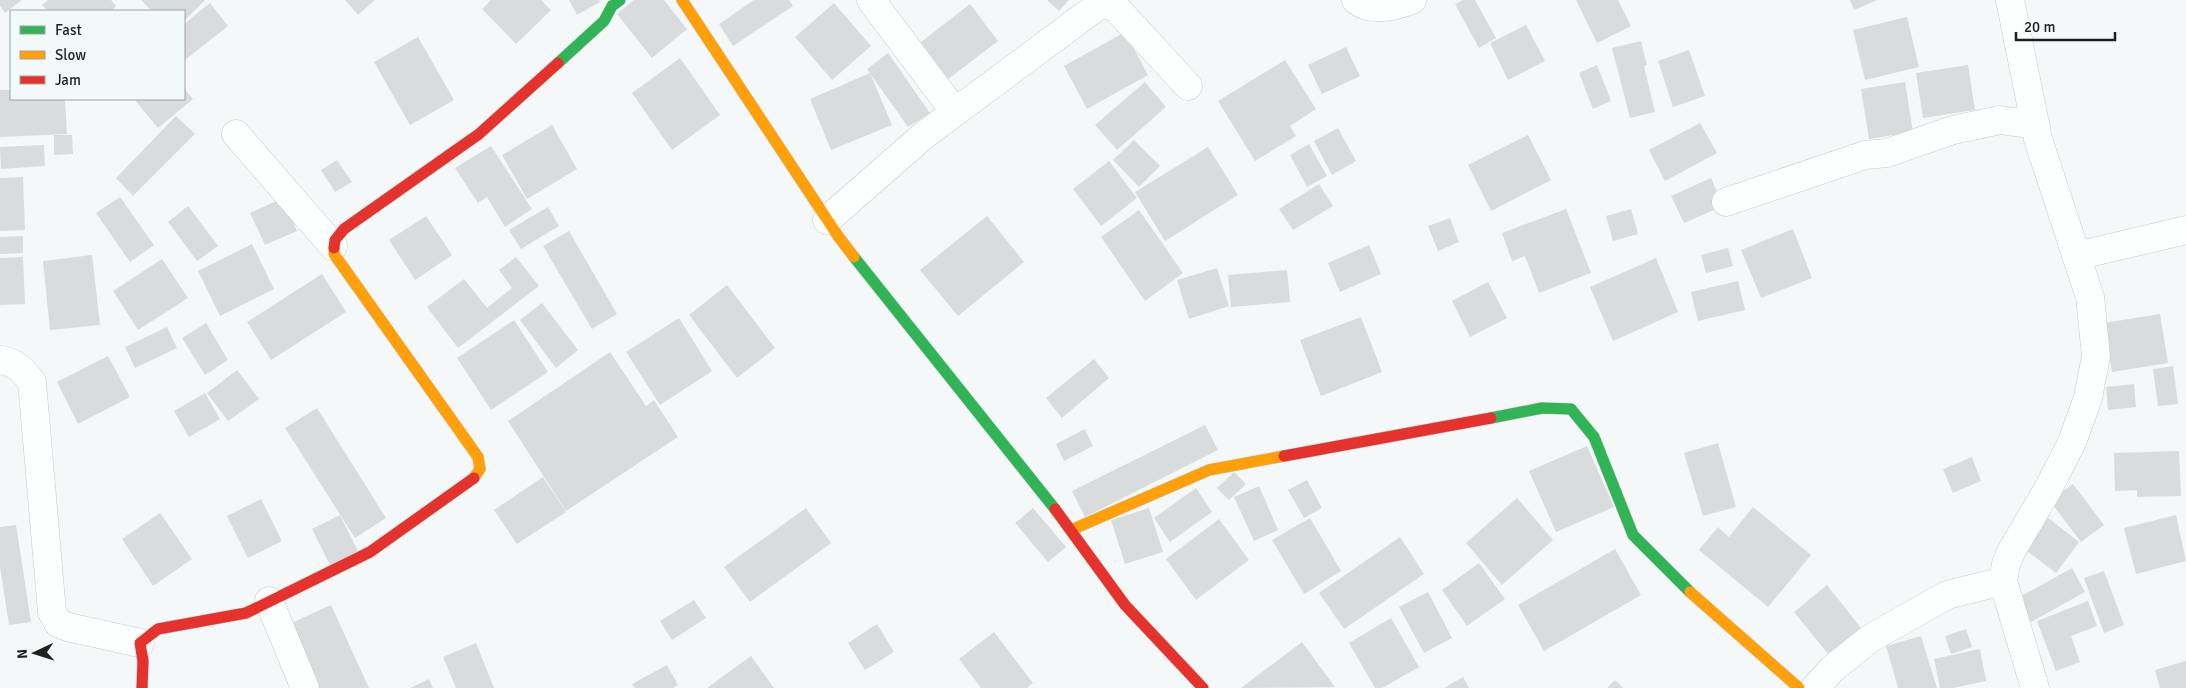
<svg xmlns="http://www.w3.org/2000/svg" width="2186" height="688" font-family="Signika,sans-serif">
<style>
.building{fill:#d8dcdc}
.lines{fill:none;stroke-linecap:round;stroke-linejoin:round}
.street-casing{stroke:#c7caca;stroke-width:29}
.fast-casing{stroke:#c7caca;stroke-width:12}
.slow-casing{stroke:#c7caca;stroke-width:12}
.jam-casing{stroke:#c7caca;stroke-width:12}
.street{stroke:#fdfefe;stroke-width:28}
.fast{stroke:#30b455;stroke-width:11}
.slow{stroke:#ff9f0a;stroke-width:11}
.jam{stroke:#e5322d;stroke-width:11}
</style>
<rect width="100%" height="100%" fill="#f4f8f8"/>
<path class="building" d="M0 0H22L5 13 0 6Z
M48 0H111L116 6 111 11H48L42 5Z
M141 0H205L184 21V11H152Z
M345 0H375L358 15Z
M491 0H541L551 10 516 44 482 9Z
M569 0H599L600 2 577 15Z
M634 0H664L687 29 652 58 617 14Z
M754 0H789L793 6 733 46 719 24Z
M1047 0H1069L1059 11Z
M1463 0H1475L1496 38 1479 48 1455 4Z
M1576 0H1618L1631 26 1597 43Z
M1850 0H1877L1854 10Z
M210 3 228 26 185 60 184 24Z
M834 3 871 46 832 80 795 37Z
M970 4 998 41 943 83 916 46Z
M1907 17 1919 67 1865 80 1853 30Z
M1526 25 1545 61 1508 80 1490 43Z
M1125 32 1148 75 1087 109 1064 66Z
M418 37 454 100 410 125 374 62Z
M1641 41 1647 65 1644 66 1655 112 1630 118 1612 48Z
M1346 47 1360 76 1322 94 1308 65Z
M1689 50 1705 96 1673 107 1658 61Z
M888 53 930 113 908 127 867 69Z
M680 58 720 115 672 150 632 93Z
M1285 60 1316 109 1290 126 1296 136 1255 161 1218 101Z
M1597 65 1611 101 1593 109 1579 73Z
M1968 65 1975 110 1923 118 1916 73Z
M870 73 892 125 831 150 810 99Z
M1145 82 1166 107 1117 150 1095 125Z
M1905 82 1913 132 1869 139 1861 89Z
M184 88 193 99 158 128 134 99H184Z
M0 90H11V99H65L67 134 0 137Z
M176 116 195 134 133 196 116 178Z
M1700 123 1717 153 1665 181 1649 150Z
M552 125 577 169 527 199 502 155Z
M1338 128 1356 161 1332 175 1314 141Z
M54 135H72L73 154 54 155Z
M1528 135 1551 180 1491 211 1468 165Z
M1134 140 1160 166 1139 187 1113 160Z
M1309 144 1327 176 1307 187 1290 155Z
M44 145 45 166 1 169 0 147Z
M491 146 532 209 505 227 487 197 478 203 455 168Z
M1208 147 1238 195 1165 241 1135 192Z
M337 160 352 182 335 192 321 170Z
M1109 161 1137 198 1101 226 1073 189Z
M23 177 25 230 0 231V178Z
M1711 178 1723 206 1684 223 1671 196Z
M1319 184 1333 206 1293 230 1279 209Z
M120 197 154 245 130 262 96 213Z
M283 198 297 231 265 245 250 213Z
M188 206 218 246 197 261 168 222Z
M548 207 559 226 521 249 509 230Z
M1566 209 1591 273 1539 293 1525 256 1512 261 1502 233Z
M1631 209 1638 234 1613 241 1606 216Z
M1139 210 1183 273 1145 301 1101 237Z
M426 216 452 255 415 280 389 240Z
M987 216 1024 262 958 316 920 270Z
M1450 218 1459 242 1438 251 1428 226Z
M1793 229 1812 278 1761 298 1741 250Z
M569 231 617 314 592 329 543 246Z
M23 236V253L0 254V237Z
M252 244 274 289 220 316 198 271Z
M1369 245 1381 274 1340 292 1328 263Z
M1728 248 1733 266 1706 273 1701 255Z
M92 255 100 325 50 330 43 261Z
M23 257 25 304 0 305V258Z
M516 257 539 286 458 348 427 307 464 279 487 308 512 288 499 270Z
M1656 258 1678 312 1613 341 1590 287Z
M162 259 188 298 138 330 113 291Z
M1217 268 1229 306 1189 319 1177 280Z
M1287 270 1290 302 1231 307 1228 275Z
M322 274 346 312 271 360 247 322Z
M1738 281 1745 310 1698 321 1691 292Z
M1488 282 1507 318 1470 337 1452 301Z
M727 285 775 348 737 378 689 315Z
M542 303 578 350 556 368 520 320Z
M2160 314 2168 363 2112 372 2104 323Z
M1361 317 1382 372 1321 396 1300 340Z
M679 318 712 371 660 405 626 352Z
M514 320 548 372 491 410 457 358Z
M206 323 228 360 205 375 182 338Z
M167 327 177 348 135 368 125 347Z
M610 352 646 406 654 400 678 437 566 511 508 421Z
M108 356 130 397 78 424 57 382Z
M1094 359 1109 378 1062 418 1046 398Z
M2173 366 2178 404 2158 406 2153 369Z
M237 370 259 399 228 421 207 393Z
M2134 384 2136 407 2108 410 2106 387Z
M205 393 220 419 189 437 174 411Z
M317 408 386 518 355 538 285 428Z
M1205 425 1218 450 1085 517 1072 491Z
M1085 429 1093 446 1064 461 1056 444Z
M1718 443 1736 507 1703 516 1684 453Z
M1587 446 1614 507 1556 532 1529 471Z
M2179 451 2181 496 2137 497V490L2115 491 2114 453Z
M1972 457 1981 481 1953 493 1943 469Z
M1234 472 1246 484 1229 500 1217 488Z
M543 477 566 512 517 544 494 510Z
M1307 480 1322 508 1304 518 1288 490Z
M2073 484 2104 525 2081 542 2050 501Z
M1259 486 1278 530 1254 541 1234 497Z
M1196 488 1212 512 1170 542 1154 518Z
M1517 498 1553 540 1502 585 1466 543Z
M261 499 282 541 248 558 227 516Z
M1753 507 1811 555 1768 607 1699 550 1718 527 1729 537Z
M806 508 831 543 750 602 724 567Z
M1033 508 1066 547 1048 562 1015 523Z
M1149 508 1163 552 1125 564 1111 520Z
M160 513 192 559 153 586 122 539Z
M2043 514 2079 542 2056 573 2019 545Z
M340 515 358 551 330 565 312 529Z
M2176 515 2186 561 2136 574 2124 528Z
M1310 518 1341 571 1304 594 1272 540Z
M1219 519 1249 560 1196 600 1166 559Z
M16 525 31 622 9 625 0 567V527Z
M1400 537 1424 574 1344 629 1319 593Z
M1615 549 1641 595 1544 651 1518 605Z
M1479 563 1505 599 1467 626 1442 590Z
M2072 568 2085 592 2031 622 2018 598Z
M2104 571 2124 625 2104 633 2084 578Z
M1827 585 1861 628 1829 655 1794 612Z
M1428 592 1452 638 1424 653 1399 607Z
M694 600 706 618 672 640 660 621Z
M2088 601 2097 626 2071 636 2080 662 2056 671 2037 621Z
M331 605 369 688H316L287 625Z
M1391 618 1419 667 1382 688H1375L1349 643Z
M877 624 894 652 865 670 848 643Z
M1966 629 1972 647 1951 654 1945 636Z
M994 632 1033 683 1027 688H981L959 659Z
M1921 636 1937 688H1898L1886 646Z
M1302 642 1335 687 1241 688Z
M476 643 494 688H456L443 657Z
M1980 649 1986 681 1953 688H1940L1934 659Z
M751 656 774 688H707Z
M2186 661V688H2160L2155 670Z
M667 665 678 685 673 688H635L632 684Z
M1463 677 1469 688H1444Z
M429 679 433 688H410Z
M1615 680 1623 688H1607Z"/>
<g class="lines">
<defs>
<path id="street" d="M871 0 955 112
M1356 0C1371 13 1395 6 1412 0
M2010 0 2038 139 2090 297 2096 356 2088 398 2072 442 2048 489 2012 550 2006 564 2003 581 2035 688
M236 134 333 246
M1726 202 1865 155 1887 153 1953 130 2000 120 2036 125
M827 220 923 136 1099 5H1107L1116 8 1188 86
M2076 256 2186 230
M0 360C15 362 23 370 32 382L52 612 58 623 68 627 140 643
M269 601 305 688
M1815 688 1832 669 1871 638 1947 595 2003 581"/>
<path id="fast" d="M558 63 604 21 612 6 620 0
M854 257 1055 509
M1491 418 1542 408 1571 409 1594 437 1633 535 1690 592"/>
<path id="slow" d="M682 0 838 236 854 257
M334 248V254L478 457 480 469 474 478
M1071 530 1209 470 1284 456
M1690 592 1799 688"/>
<path id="jam" d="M334 248 335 240 344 229 479 134 558 63
M1284 456 1491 418
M1055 509 1125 605 1203 688
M142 688 143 661 140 643 158 629 246 613 370 552 474 478"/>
</defs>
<use href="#street" class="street-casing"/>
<use href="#fast" class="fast-casing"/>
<use href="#slow" class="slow-casing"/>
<use href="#jam" class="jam-casing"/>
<use href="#street" class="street"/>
<use href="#fast" class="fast"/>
<use href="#slow" class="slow"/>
<use href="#jam" class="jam"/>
</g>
<rect x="10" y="10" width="175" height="90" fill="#f2faf9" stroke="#9da3a2"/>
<rect x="20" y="26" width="25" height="8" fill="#30b455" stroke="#9da3a2"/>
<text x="55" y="35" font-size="15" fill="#1e2120">Fast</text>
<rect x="20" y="51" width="25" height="8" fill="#ff9f0a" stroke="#9da3a2"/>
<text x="55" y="60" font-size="15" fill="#1e2120">Slow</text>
<rect x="20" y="76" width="25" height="8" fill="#e5322d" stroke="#9da3a2"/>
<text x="55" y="85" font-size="15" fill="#1e2120">Jam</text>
<g transform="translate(35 653) rotate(266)" stroke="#f2faf9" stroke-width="4" paint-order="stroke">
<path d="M0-4L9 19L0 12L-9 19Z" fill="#1e2120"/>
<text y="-8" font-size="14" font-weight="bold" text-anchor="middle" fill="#1e2120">N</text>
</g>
<path d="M2016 32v8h99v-8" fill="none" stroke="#1e2120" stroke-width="2.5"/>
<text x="2024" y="32" font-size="15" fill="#1e2120" stroke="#f2faf9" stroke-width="4" paint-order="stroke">20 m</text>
</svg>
